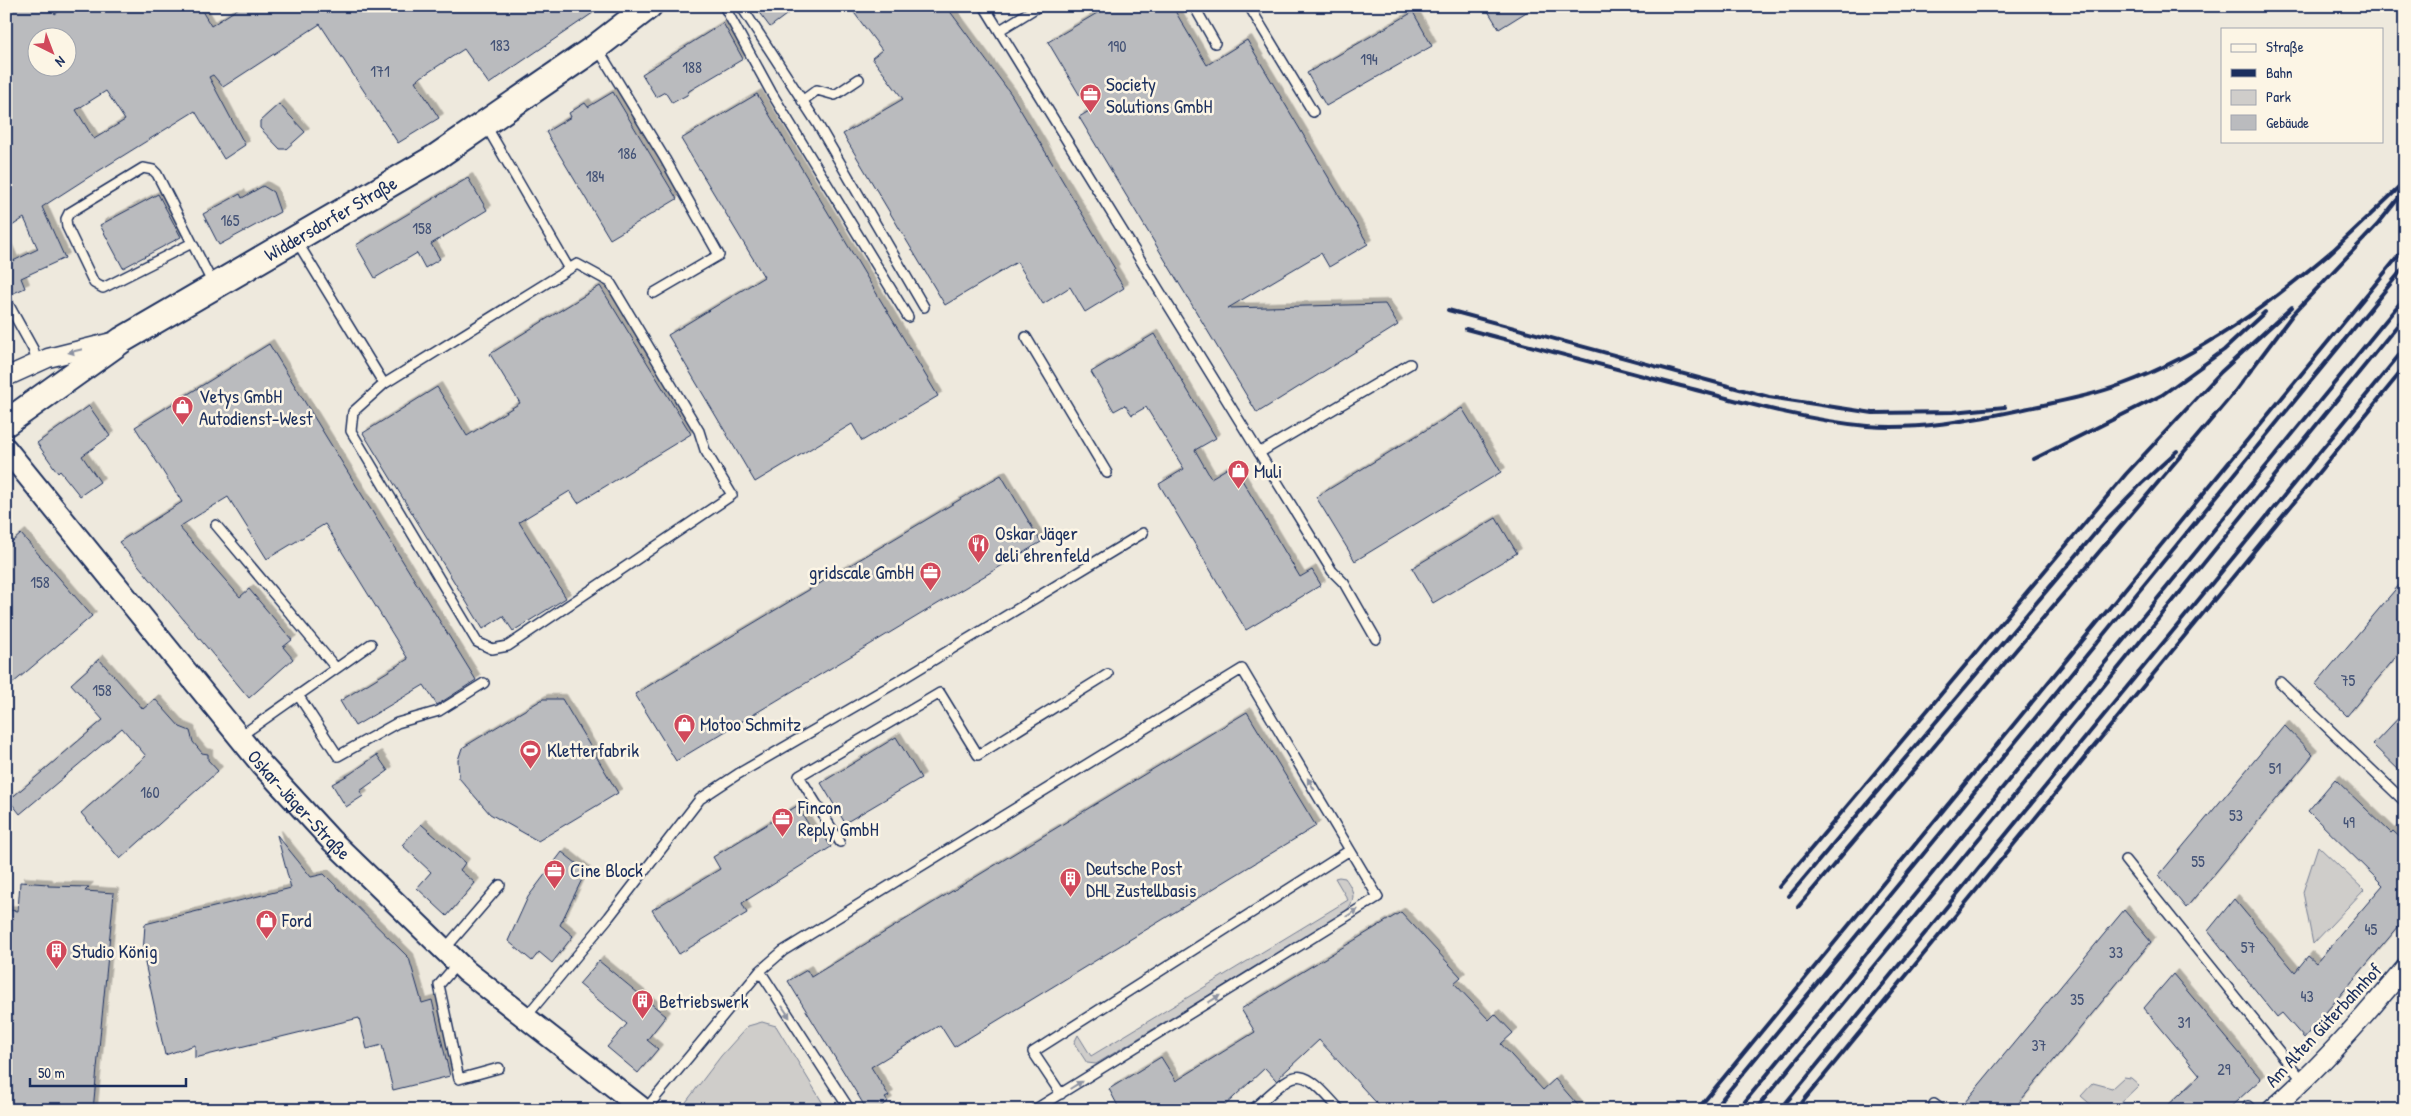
<svg xmlns="http://www.w3.org/2000/svg" width="2411" height="1116" font-family="'Patrick Hand',sans-serif">
<style>
.green{fill:#cfcdca;stroke:#757e94}
.building{fill:#babbbe;stroke:#1b2f5e;fill-rule:evenodd;filter:url(#shadow)}
.lines{fill:none;stroke-linecap:round;stroke-linejoin:round}
.service-casing{stroke:#1b2f5e;stroke-width:12}
.minor-casing{stroke:#1b2f5e;stroke-width:21}
.tertiary-casing{stroke:#1b2f5e;stroke-width:25}
.secondary-casing{stroke:#1b2f5e;stroke-width:29}
.service{stroke:#fcf5e5;stroke-width:9}
.minor{stroke:#fcf5e5;stroke-width:18}
.tertiary{stroke:#fcf5e5;stroke-width:21}
.secondary{stroke:#fcf5e5;stroke-width:25}
.rail{stroke:#1b2f5e;stroke-width:4}
.oneway{fill:#8c92a2}
.labels{text-anchor:middle;stroke-width:5;stroke-linejoin:round;paint-order:stroke}
.number-label{font-size:16px;fill:#435276}
.poi-label{font-size:19px;fill:#1b2f5e;stroke:#fcf5e5;text-anchor:start}
.street-label{font-size:19px;fill:#1b2f5e;stroke:#fcf5e5}
</style>
<defs>
<filter id="shadow"><feDropShadow dx="4.5" dy="-4.5" stdDeviation="0" flood-color="#0004"/></filter>
</defs>
<rect width="100%" height="100%" fill="#eee9dd"/>
<filter id="ink" filterUnits="userSpaceOnUse"><feTurbulence type="fractalNoise" baseFrequency=".02" numOctaves="2"/><feDisplacementMap in="SourceGraphic" scale="10" xChannelSelector="R" yChannelSelector="G"/><feConvolveMatrix kernelMatrix="1 2 1 2 8 2 1 2 1" color-interpolation-filters="sRGB"/></filter>
<g filter="url(#ink)">
<path class="green" d="M2318 846 2364 890 2313 944 2303 892Z
M1339 877 1345 878C1354 890 1357 900 1345 912L1096 1064 1087 1063 1074 1043 1078 1035 1091 1056 1348 900 1335 878Z
M762 1022 776 1026 827 1110H680L721 1056 748 1026Z
M2124 1077 2131 1078 2139 1085 2113 1110H2097L2081 1096 2093 1083 2112 1088Z"/>
<path class="building" d="M6 6H50L55 14 67 6H199L211 26 242 6H603L489 84 464 49 415 81 439 118 398 143 320 24 223 87 213 75 209 77 245 145 224 159 195 111 84 180 42 207 65 258 21 278 25 288 9 295 6 294V245L13 261 38 249 24 218 6 230ZM38 38H68V68H38ZM106 91 125 120 94 139 76 110Z
M754 6H798L770 27Z
M849 6H946L1011 94 1115 269 1113 270 1124 288 1085 312 1070 287 1043 304 1017 262 945 305 843 134 903 99 872 58 882 50Z
M1109 6H1172L1207 65 1247 40 1368 244 1329 267 1321 253 1228 308 1385 304 1398 325 1257 413 1079 117 1089 111 1048 42Z
M1485 6H1536L1499 29Z
M1413 12 1432 46 1326 106 1307 73Z
M723 23 743 59 689 91 687 95 672 103 665 92 656 97 642 74Z
M613 92 677 199 610 239 546 132 571 117 569 113 585 103 588 107Z
M757 94 938 396 862 441 852 424 755 482 668 335 764 277 681 139Z
M279 104 305 132 286 149H280L260 128V121Z
M468 178 487 210 431 244 440 259 425 268 417 253 375 278 356 245Z
M263 186 273 192 280 212 219 245 203 214 240 194 242 198Z
M158 194 181 237 123 268 100 225Z
M600 286 691 434 578 503 570 491 519 522 566 598 513 631 503 616 483 629 363 433 437 387 467 436 520 403 490 354Z
M1154 334 1216 438 1195 450 1211 478 1233 465 1300 577 1312 570 1321 585 1246 630 1159 484 1184 469 1146 407 1132 415 1125 405 1114 411 1091 372Z
M269 344 476 680 437 705 424 685 355 726 340 701 408 659 325 524 267 559 228 497 179 527 240 597 249 589 292 640 283 647 293 659 249 698 119 542 182 502 135 427Z
M89 406 110 436 82 456 100 482 80 496 60 471 58 473 37 443Z
M1462 408 1501 472 1355 561 1316 497Z
M1001 475 1041 542 676 761 635 694Z
M1496 518 1517 553 1433 603 1412 568Z
M21 534 92 616 6 689V547Z
M2405 578V646L2347 716 2315 685Z
M99 659 143 709 155 699 180 727 190 731 193 742 202 753 208 754V760L218 771 120 859 81 813 146 756 122 728 20 814 9 800 103 720 71 684Z
M543 699H562L618 793 538 841 490 814 459 778 458 760 462 748Z
M2405 711V776L2373 745Z
M1247 712 1316 826 954 1047 940 1025 871 1067 889 1096 885 1098 888 1102 875 1110H867L788 981 807 970 811 977Z
M2284 725 2313 755 2186 908 2159 875Z
M896 737 921 778 845 823 821 783Z
M377 755 388 771 360 791 363 796 346 807 332 784 350 774Z
M2335 779 2391 833 2393 831 2405 842V919L2304 1038 2282 1013 2277 1017 2208 931 2234 899 2295 972 2308 956 2316 963 2383 885 2308 811Z
M797 806 814 833 820 829 831 847 742 903 747 913 679 954 652 910 720 869 713 857Z
M421 824 465 863 460 870 475 883 447 916 417 888 431 872 402 845Z
M277 835 311 877 324 874 409 958 422 1003 432 1000 450 1076 393 1090 382 1045 367 1049 359 1018 195 1058V1045L165 1055 143 954 145 924 291 888Z
M562 852 586 871 560 925 573 936 552 963 539 952 532 961 508 941 528 897Z
M20 882 48 884V886L89 887 85 891 114 893 93 1110H6V910L18 911Z
M2124 910 2151 942 2013 1110H1974L1965 1102Z
M1401 912 1461 977 1454 983 1489 1020 1495 1014 1513 1033 1501 1044 1543 1090 1555 1079 1582 1110H1383L1319 1040 1276 1080 1265 1068 1220 1110H1120L1109 1089 1161 1057 1176 1081 1255 1032 1241 1009Z
M599 961 666 1016 647 1040 658 1049 638 1073 607 1047 627 1024 579 984Z
M2173 974 2261 1079 2227 1110H2163L2200 1075 2144 1008Z"/>
<g class="lines">
<defs>
<path id="service" d="M724 6 771 92 908 317
M741 6 817 123 924 307
M984 6 1332 571 1344 583 1376 639
M1194 6 1215 43
M1249 6 1313 112
M1000 30 1039 6
M598 49 665 159 719 255 654 293
M802 101 817 90 835 95 859 79
M485 124 569 269
M296 240 384 384 353 412 351 431 477 642 492 649 508 646 732 495 705 450 699 431 610 282 577 264 384 384
M192 243 103 288 94 283 67 227 66 219 69 213 143 168 153 170 157 174 213 284
M6 300 33 349 37 363
M1026 337 1107 473
M1259 453 1410 364
M216 525 336 668
M2280 682 2405 802
M298 695 338 756 397 723 439 711 484 683
M239 737 371 644
M840 842 799 776 940 693 978 755 1108 674
M2125 860 2303 1081
M444 950 500 885
M457 964 439 985 459 1079 499 1068
M760 971 850 1110
M525 1018 609 917 700 799 738 774 897 682 1143 533
M1061 1094 1033 1052 1350 850
M1934 1104 1942 1110
M2248 1106 2252 1110
M645 1110 760 971 783 951 1242 669 1378 897 1034 1110
M1252 1110C1298 1070 1297 1061 1340 1110"/>
<path id="minor" d="M6 377 48 358 112 342
M2271 1110C2320 1068 2364 1017 2405 968"/>
<g id="tertiary">
<path id="s1" d="M6 449 262 765 331 840 466 971 644 1110"/>
</g>
<g id="secondary">
<path id="s2" d="M6 423 122 340 436 157 596 47 649 6"/>
</g>
</defs>
<use href="#service" class="service-casing"/>
<use href="#minor" class="minor-casing"/>
<use href="#tertiary" class="tertiary-casing"/>
<use href="#secondary" class="secondary-casing"/>
<use href="#service" class="service"/>
<use href="#minor" class="minor"/>
<use href="#tertiary" class="tertiary"/>
<use href="#secondary" class="secondary"/>
<path class="rail" d="M2328 255 2405 182
M1448 310 1769 397 1873 413 1953 412 2005 407
M1466 329C1538 348 1610 367 1681 386 1742 402 1804 420 1867 426 1917 430 1967 421 2015 411 2051 403 2088 397 2123 384 2202 355 2269 304 2333 250
M2034 459 2162 395 2224 350 2265 312
M1779 887 2126 474 2221 372 2292 307
M1789 896 2108 518 2141 484 2177 451
M1798 907 2233 394 2293 314 2378 224 2405 190
M1697 1110 2405 248
M1713 1110C1946 830 2173 547 2405 266
M1738 1110 2405 297
M1755 1110 2046 757 2405 316
M1780 1110 2405 348
M1796 1110 2405 367"/>
</g>
<defs><path id="oneway-solid" d="M-6-.8H1V-3.2L6.5 0L1 3.2V.8H-6Z" transform="scale(1.25)"/></defs>
<g class="oneway">
<use href="#oneway-solid" transform="translate(75 351) rotate(166)"/>
<use href="#oneway-solid" transform="translate(1311 784) rotate(-121)"/>
<use href="#oneway-solid" transform="translate(1352 913) rotate(-32)"/>
<use href="#oneway-solid" transform="translate(1214 999) rotate(-32)"/>
<use href="#oneway-solid" transform="translate(786 1012) rotate(57)"/>
<use href="#oneway-solid" transform="translate(1076 1085) rotate(-32)"/>
</g>
</g>
<defs>
<symbol id="office-pin" viewBox="-11 -11 22 30"><path d="M0 17L-7.5 6A9.5 9.5 0 1 1 7.5 6Z" fill="#d1495b" stroke="#fcf5e5"/><path d="M-6-3h4V-5.5h4V-3h4V5H-6ZM-1-4.5V-3h2v-1.5ZM-6 0V1H6V0Z" fill="#fff"/></symbol>
<symbol id="shop-pin" viewBox="-11 -11 22 30"><path d="M0 17L-7.5 6A9.5 9.5 0 1 1 7.5 6Z" fill="#d1495b" stroke="#fcf5e5"/><path d="M-5-2.5h2.3a2.7 3.5 0 0 1 5.4 0H5L5.5 6h-11ZM-1.5-2.5h3a1.5 2.3 0 0 0-3 0Z" fill="#fff"/></symbol>
<symbol id="restaurant-pin" viewBox="-11 -11 22 30"><path d="M0 17L-7.5 6A9.5 9.5 0 1 1 7.5 6Z" fill="#d1495b" stroke="#fcf5e5"/><path d="M-5-6h1v4h1v-4h1v4h1v-4h1v5L-1.5 .5V6h-2V.5L-5-1ZM5-6V6H3V1.5H1.5Q1.5-4 5-6Z" fill="#fff"/></symbol>
<symbol id="stadium-pin" viewBox="-11 -11 22 30"><path d="M0 17L-7.5 6A9.5 9.5 0 1 1 7.5 6Z" fill="#d1495b" stroke="#fcf5e5"/><path d="M0-5a6.5 5 0 1 0 0 10a6.5 5 0 1 0 0-10ZM-3.5-1.8h7v3.6h-7Z" fill="#fff"/></symbol>
<symbol id="building-pin" viewBox="-11 -11 22 30"><path d="M0 17L-7.5 6A9.5 9.5 0 1 1 7.5 6Z" fill="#d1495b" stroke="#fcf5e5"/><path d="M-4-6H4V6H1V3H-1V6H-4ZM-2.5-4.3h1.7v1.8h-1.7ZM.8-4.3h1.7v1.8H.8ZM-2.5-1h1.7V.8h-1.7ZM.8-1h1.7V.8H.8Z" fill="#fff"/></symbol>
</defs>
<g fill-rule="evenodd">
<use href="#office-pin" x="1078" y="82" width="25" height="34"/>
<use href="#shop-pin" x="170" y="394" width="25" height="34"/>
<use href="#shop-pin" x="1226" y="458" width="25" height="34"/>
<use href="#restaurant-pin" x="966" y="532" width="25" height="34"/>
<use href="#office-pin" x="918" y="560" width="25" height="34"/>
<use href="#shop-pin" x="672" y="712" width="25" height="34"/>
<use href="#stadium-pin" x="518" y="738" width="25" height="34"/>
<use href="#office-pin" x="770" y="806" width="25" height="34"/>
<use href="#office-pin" x="542" y="858" width="25" height="34"/>
<use href="#building-pin" x="1058" y="866" width="25" height="34"/>
<use href="#shop-pin" x="254" y="908" width="25" height="34"/>
<use href="#building-pin" x="44" y="938" width="25" height="34"/>
<use href="#building-pin" x="630" y="988" width="25" height="34"/>
</g>
<g class="labels">
<g class="number-label">
<text x="500" y="51">183</text>
<text x="1117" y="52">190</text>
<text x="1369" y="65">194</text>
<text x="692" y="73">188</text>
<text x="380" y="77">171</text>
<text x="627" y="159">186</text>
<text x="595" y="182">184</text>
<text x="230" y="226">165</text>
<text x="422" y="234">158</text>
<text x="40" y="588">158</text>
<text x="2348" y="686">75</text>
<text x="102" y="696">158</text>
<text x="2275" y="774">51</text>
<text x="150" y="798">160</text>
<text x="2236" y="821">53</text>
<text x="2349" y="828">49</text>
<text x="2198" y="867">55</text>
<text x="2371" y="935">45</text>
<text x="2248" y="953">57</text>
<text x="2116" y="958">33</text>
<text x="2307" y="1002">43</text>
<text x="2077" y="1005">35</text>
<text x="2184" y="1028">31</text>
<text x="2039" y="1051">37</text>
<text x="2224" y="1075">29</text>
</g>
<g class="poi-label">
<text x="1106" y="91">Society<tspan x="1106" dy="22">Solutions GmbH</tspan></text>
<text x="199" y="403">Vetys GmbH<tspan x="199" dy="22">Autodienst-West</tspan></text>
<text x="1254" y="478">Muli</text>
<text x="995" y="540">Oskar Jäger<tspan x="995" dy="22">deli ehrenfeld</tspan></text>
<text x="914" y="579" text-anchor="end">gridscale GmbH</text>
<text x="700" y="731">Motoo Schmitz</text>
<text x="547" y="757">Kletterfabrik</text>
<text x="798" y="814">Fincon<tspan x="798" dy="22">Reply GmbH</tspan></text>
<text x="1086" y="875">Deutsche Post<tspan x="1086" dy="22">DHL Zustellbasis</tspan></text>
<text x="570" y="877">Cine Block</text>
<text x="282" y="927">Ford</text>
<text x="72" y="958">Studio König</text>
<text x="659" y="1008">Betriebswerk</text>
</g>
<g class="street-label">
<text dy="7" stroke="none"><textPath href="#s2" startOffset="384">Widdersdorfer Straße</textPath></text>
<text dy="7" stroke="none"><textPath href="#s1" startOffset="461">Oskar-Jäger-Straße</textPath></text>
<text transform="translate(2323 1025) rotate(-47)" y="7">Am Alten Güterbahnhof</text>
</g>
</g>
<rect width="2411" height="1116" fill="none" stroke="#fcf5e5" stroke-width="25"/>
<rect x="12" y="12" width="2386" height="1091" fill="none" stroke="#1b2f5e" stroke-width="2" filter="url(#ink)"/>
<rect x="2221" y="28" width="162" height="115" fill="#fcf5e5" stroke="#a2a6af"/>
<rect x="2231" y="44" width="25" height="8" fill="#fcf5e5" stroke="#a2a6af"/>
<text x="2266" y="52" font-size="15" fill="#1b2f5e">Straße</text>
<rect x="2231" y="69" width="25" height="8" fill="#1b2f5e" stroke="#a2a6af"/>
<text x="2266" y="78" font-size="15" fill="#1b2f5e">Bahn</text>
<rect x="2231" y="90" width="25" height="15" fill="#cfcdca" stroke="#a2a6af"/>
<text x="2266" y="102" font-size="15" fill="#1b2f5e">Park</text>
<rect x="2231" y="115" width="25" height="15" fill="#babbbe" stroke="#a2a6af"/>
<text x="2266" y="128" font-size="15" fill="#1b2f5e">Gebäude</text>
<g transform="translate(52 52) rotate(138)"><circle r="24" fill="#fcf5e5" stroke="#a2a6af"/>
<path d="M0-4L9 19L0 12L-9 19Z" fill="#d1495b"/>
<text y="-8" font-size="14" font-weight="bold" text-anchor="middle" fill="#1b2f5e">N</text>
</g>
<path d="M30 1078v8h156v-8" fill="none" stroke="#1b2f5e" stroke-width="2.5"/>
<text x="38" y="1078" font-size="15" fill="#1b2f5e" stroke="#fcf5e5" stroke-width="4" paint-order="stroke">50 m</text>
</svg>
